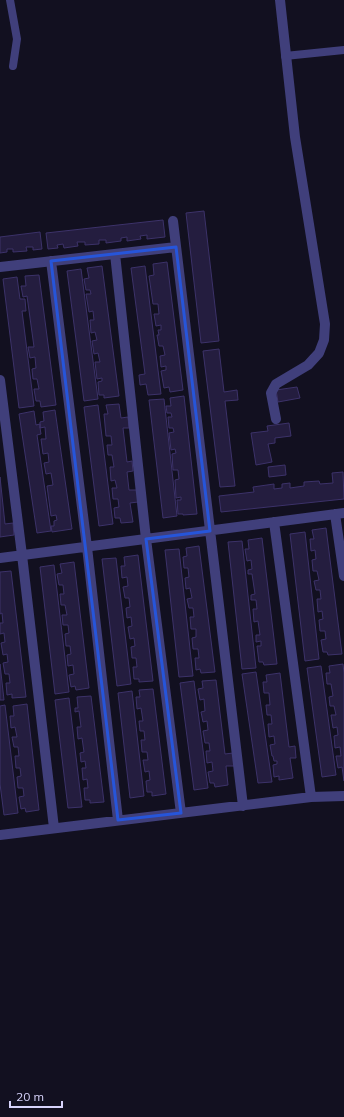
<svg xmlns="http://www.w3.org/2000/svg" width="344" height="1117" font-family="Mulish,sans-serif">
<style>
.building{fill:#241d3f;stroke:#3c3269}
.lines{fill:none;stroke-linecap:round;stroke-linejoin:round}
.lane{stroke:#403f7b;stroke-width:8}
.street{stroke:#403f7b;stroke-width:10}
.marked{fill:none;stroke:#2655da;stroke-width:3;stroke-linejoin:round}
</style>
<rect width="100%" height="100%" fill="#121020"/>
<path class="building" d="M204 211 219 341 201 343 186 213Z
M163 220 165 237 147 239V235L140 236 141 239 127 241V237L121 238V241L106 243V240H99V244L85 245V242H77L78 246 64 248 63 244 57 245 58 248 48 249 46 233Z
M40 232 42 249 33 250V247H26L27 251 13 252V249H7V252L0 253V237Z
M167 262 183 390 170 392 169 387 164 388 161 371 166 370V366L161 367 160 356 165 355 163 346H159L157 335H159L158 330H161V325L156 326 154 314H159L158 304H153L149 276 154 275 153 264Z
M102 266 119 396 104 398V395H99L98 382 102 381V378L97 379 95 362H100L98 353 94 354 92 341 97 340 95 332 91 333 90 320H94L93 311 89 312 86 294H91L90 290H86L84 279 89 278 87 268Z
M145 266 161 394 148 395 146 384 140 385 139 375 145 374 131 268Z
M81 269 98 399 84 401 67 271Z
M39 275 56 405 41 407 40 401H36L34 389H39L37 379H33L32 369 36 368 35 357 30 358 28 347H34L27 296 23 297 21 286H26L25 276Z
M17 277 20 299H25L26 311H22L34 406 19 408 3 279Z
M219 349 224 392 237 390 238 400 225 401 235 486 220 487 203 351Z
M297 387 300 398 278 402 276 390Z
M184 396 197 514 183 515V514H178L177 500H181V497L176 498 175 480 179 479 178 470H173L172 454 176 453 175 449 171 450 169 433 174 432 173 428H169L168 417H172L171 413H167L166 406H171L170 398Z
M164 399 177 516 163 518 149 400Z
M119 404 121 418 128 417 129 428H123L127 462 132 461 133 471 127 472 129 490H137L138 502 130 503 133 522 121 523 120 518H115L114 508 119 507 118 499H113L112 488H117L115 480 111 481 110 467H114L112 455H108L107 445H112L111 436H106L104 414H108L106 405Z
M98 405 113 524 99 526 84 407Z
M55 410 72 529 52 532 51 526H54V521L57 520 56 515 51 516 47 486 53 485 51 473 46 474 44 463 49 462 48 453 43 454 41 439H46L45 427 40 428V422L44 421 43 412Z
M34 411 36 425 40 424V428L41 434 37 435 51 531 37 533 19 414Z
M289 423 291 436 275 438V443L268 444 272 462 256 465 251 433 268 431 267 426Z
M285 465 286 475 269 477 268 467Z
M343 472 344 499 221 512 219 496 254 492 253 487 274 484V489L282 488V484L290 483V488L304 486V482L319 481 320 484 333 483 332 473Z
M0 477 5 524 13 523 14 535 0 537Z
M326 528 342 654 328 655 327 652H323L321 640 326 639 325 631H320L319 620 323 619 322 611 318 612 317 599H321L320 590H316L314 581 319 580 317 571H313L312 560 316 559 315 550 311 551 310 539H314L312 530Z
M305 532 319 659 305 661 290 534Z
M262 538 277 664 264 665 263 662H259L257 646H261V641L256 642V635H260L258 621 254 622 253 609H257L256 600H251V595L255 594 252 574H248V570L252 569 251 560 247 561 245 549H249L248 540Z
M242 541 256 668 242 669 228 542Z
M199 546 215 672 201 673 200 669 196 670 195 658H199L198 649H193L192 638 196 637V629H191L190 617H194L193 608H189L187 599 192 598 190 588 186 589 185 578 189 577 188 568H184L183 557 187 556 186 548Z
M179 549 193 676 179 677 165 550Z
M138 555 153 681 139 682V679H134L133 667H137L136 658H132L131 647 135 646 134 638 130 639 128 627 132 626 131 617 127 618 126 608 130 607 129 598H125L123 587 128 586 127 577 122 578 121 566H125L124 557Z
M116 558 131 684 117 686 102 559Z
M74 562 89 688 76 690 75 686 71 687 69 675 74 674 73 665 68 666 67 655 71 654 70 646H66L65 634 69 633 68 625H63L62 615H67L65 605H61L60 594H64L63 585H59L57 574 62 573 60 564Z
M54 565 69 692 55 694 40 567Z
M11 571 26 697 12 698V694L7 695 6 683H10L9 674H5L3 663 8 662 7 654 3 655 1 643 5 642 4 633 0 634V623H3L2 613 0 614V572Z
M0 664 4 700H0Z
M343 664 344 673V781L342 767 338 768 336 756H341L340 747 335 748 334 736 338 735 337 727 333 728 331 715H336L334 706H330L329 697 333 696 331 684H327L326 673H330L329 666Z
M321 666 336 775 322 777 307 668Z
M256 672 272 782 258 783 242 674Z
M280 673 289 747 295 746 296 758H290L293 778 279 780V776L274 777 273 765 277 764V761H274L273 756H272L270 745 275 744 274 736 269 737 268 724H272L271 715H267L266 705H270L269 693H264L263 682H267L266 675Z
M216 680 225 754 233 753 234 766H226L228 785 215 787 214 783H210L208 772 213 771 212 762 207 763 206 751H210L209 743H205L203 731 208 730 207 721 203 722 201 712 205 711 204 699 200 700 198 689 203 688 202 681Z
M194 681 208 788 194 790 180 683Z
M153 689 166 794 152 796V792H147L146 781 150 780 149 771 145 772 143 760H148L147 752H142L141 740H145L144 731H140L139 721H143L141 708 137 709 136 697H140L139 690Z
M132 691 144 796 130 798 118 693Z
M91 696 104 802 90 803V800H85L84 788H88L87 779 83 780 82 768H86L85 761 81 762 80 753 84 752 82 738 78 739 77 727H81L79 711 75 712V708H78L77 697Z
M69 698 82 807 68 808 55 700Z
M27 704 39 810 26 812 25 808 21 809 19 797 24 796 23 788H18L17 777 21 776 20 768H16L15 756H19L18 747H14L12 737H17L15 727 11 728 10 716H14L13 706Z
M5 705 18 813 4 815 0 784V706Z"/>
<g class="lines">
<path class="lane" d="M10 0 17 39 13 66
M285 56 344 50"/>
<path class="street" d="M173 221 243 806
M115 254 146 539 181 813
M51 261 87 547 118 820
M0 267 176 247
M0 380 22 555 54 828
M276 419 271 393 276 384 308 365 319 353 324 340 325 324 295 137 280 0
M335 514 344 576
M274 522 311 797
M0 558 344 513
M0 835 311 797 344 796"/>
</g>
<path class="marked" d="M176 247 210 531 146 539 181 813 118 820 51 261Z"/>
<path d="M10 1101v6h52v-6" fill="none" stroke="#d7d3fb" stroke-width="2"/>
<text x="16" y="1101" font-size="12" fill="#d7d3fb" stroke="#121020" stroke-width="3" paint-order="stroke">20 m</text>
</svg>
